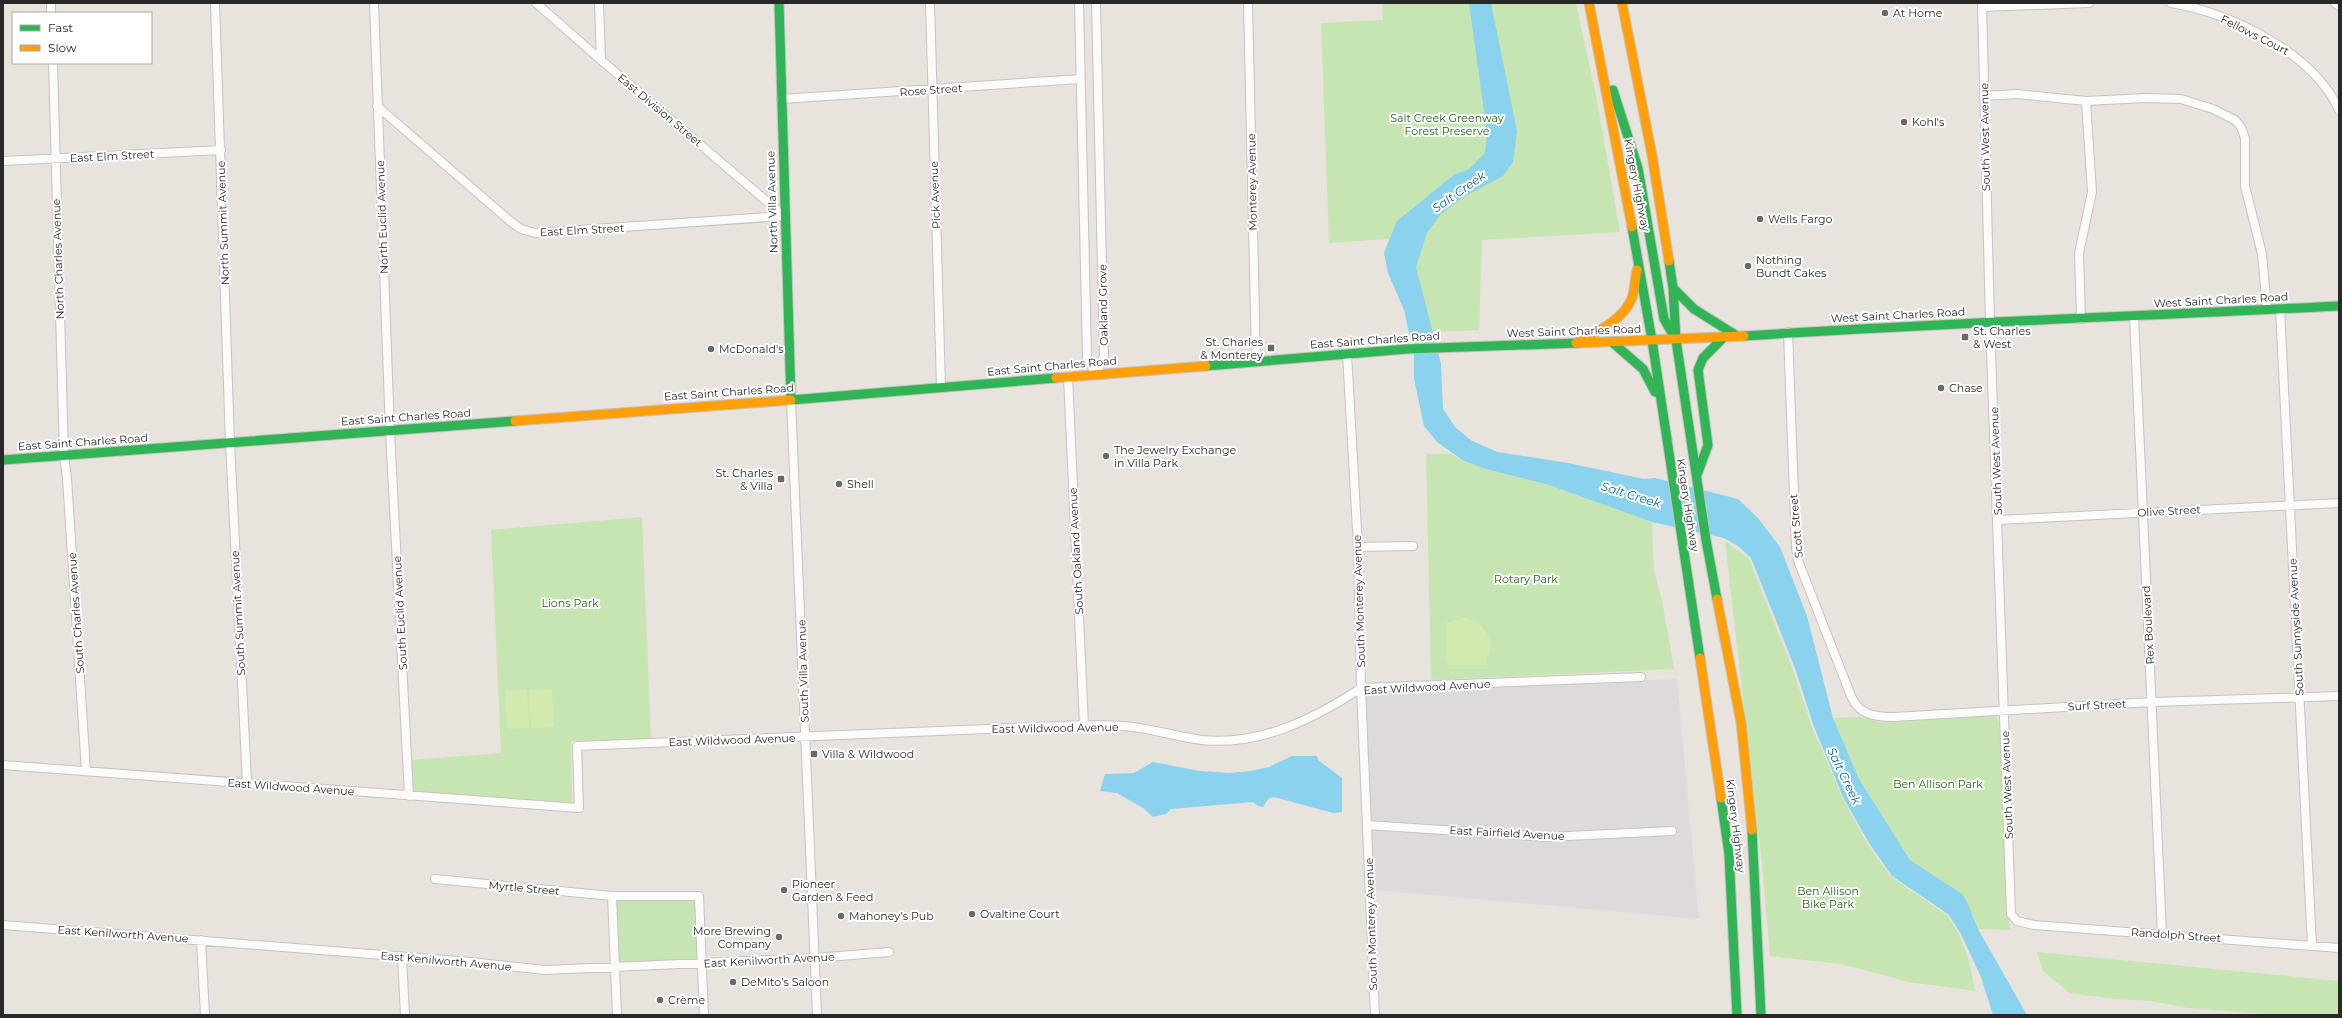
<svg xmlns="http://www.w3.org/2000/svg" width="2342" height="1018" font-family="Montserrat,sans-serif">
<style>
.industrial{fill:#dedadc}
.green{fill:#c6e5b2}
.pitch{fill:#d3eaaf}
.water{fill:#8bd2ee}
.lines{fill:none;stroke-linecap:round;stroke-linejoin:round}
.street-casing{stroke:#c5c3c3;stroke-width:10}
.fast-casing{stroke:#c5c3c3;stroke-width:11}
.slow-casing{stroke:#c5c3c3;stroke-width:11}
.street{stroke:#fcfbfa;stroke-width:8}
.fast{stroke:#30b455;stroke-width:9}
.slow{stroke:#ff9f0a;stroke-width:9}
.poi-dot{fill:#6b6967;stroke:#fff;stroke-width:1.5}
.labels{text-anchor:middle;stroke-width:4;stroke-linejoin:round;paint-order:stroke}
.poi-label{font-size:11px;fill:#282828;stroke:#fff;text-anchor:start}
.street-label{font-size:11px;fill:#282828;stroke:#fff}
.park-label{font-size:11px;fill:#236914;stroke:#fff}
.water-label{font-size:12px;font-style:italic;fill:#0465a0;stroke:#fff}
</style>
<rect width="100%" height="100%" fill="#e8e3dc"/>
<path class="industrial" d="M1677 679 1699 919 1375 890 1365 692Z"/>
<path class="green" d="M1382 3H1576L1597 101 1620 232 1482 240 1479 330 1409 333 1404 310 1388 273 1384 253 1389 239 1329 243 1321 23 1383 20Z
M1426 454H1451L1464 461 1486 469 1549 485 1652 522 1654 571 1662 601 1674 669 1431 680Z
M642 517 651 739 571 741 572 803 413 792 412 760 501 753 491 530Z
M1725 541 1749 559 1793 670 1811 724 1842 797 1867 843 1890 876 1948 916 1959 934 1969 961 1975 991 1909 982 1842 964 1770 956 1762 864Z
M1990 716H1995L1999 722 2010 930 1978 929 1972 913 1910 860 1859 779 1833 718 1861 717 1879 722H1894Z
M696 899 698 961 618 965 615 900Z
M2037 952 2339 981V1015H2283L2188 1008 2150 1001 2115 999 2070 993 2043 971Z"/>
<path class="pitch" d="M1466 617 1482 626 1491 642 1486 665H1450L1446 661V623Z
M552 689 554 727 531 728 529 690Z
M527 690 529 728 507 729 505 691Z"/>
<path class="water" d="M1469 3H1491L1517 131 1513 162 1503 176 1462 198 1440 215 1427 233 1416 267 1441 364 1443 409 1456 428 1472 441 1498 452 1568 463 1644 479 1655 478 1738 499 1758 518 1780 547 1807 616 1833 718 1859 779 1910 860 1962 894 1967 902 1978 929 2027 1015H1993L1981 977 1961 934 1948 914 1892 876 1869 843 1843 797 1813 724 1796 671 1751 558 1738 546 1724 538 1652 522 1549 485 1486 469 1464 461 1437 442 1424 426 1414 379V354L1404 310 1388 273 1384 253 1397 221 1455 174 1469 169 1485 153 1487 133Z
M1292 756H1317L1318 760 1342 778V812L1333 813 1274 797 1268 799 1263 807 1258 806 1253 802 1171 809 1166 814 1153 817 1143 808 1117 793 1100 791 1105 774 1134 773 1153 762 1200 771 1229 773 1251 771 1269 767Z"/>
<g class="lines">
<defs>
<path id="street" d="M51 3V13
M215 3 230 443 247 783
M374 3 390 431 409 796
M536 3 601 60 784 216
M599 3 601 60
M930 3 941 387
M1079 3 1087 357 1096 375
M1096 3 1104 356 1096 375
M1248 3 1256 361
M1982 3 1990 323 2011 914 2017 921 2034 925 2339 948
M2171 3C2230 13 2313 52 2339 110
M2335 3 2339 6
M1982 7 2089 3
M53 63 64 456 67 478 86 771
M1984 96 2017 94 2086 101 2146 98 2181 99 2213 109 2235 120 2241 127 2245 138V186L2262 254 2267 309
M781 99 1080 79
M377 106 510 221 521 229 535 233 784 216
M3 161 221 150
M2280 309 2312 946
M2134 316 2162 934
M2081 319 2079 253 2092 192 2086 101
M1788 332 1796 549 1799 563 1851 696C1859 715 1875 717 1894 717L2152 702 2339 696
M1347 354 1358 547 1361 688 1375 1015
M1068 377 1084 725
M791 400 817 1015
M1998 520 2339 503
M1358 547 1413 546
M3 765 579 808 577 746 1084 725C1101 725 1117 725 1133 727 1156 730 1179 737 1202 740 1260 746 1314 719 1361 688L1641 677
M1367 825 1547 837 1672 831
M435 879 612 896H699L704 1015
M612 896 617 1015
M3 925 471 962 545 970 815 958 889 952
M201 940 205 1015
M402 957 405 1015"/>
<path id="fast" d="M779 3 791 400
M1613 90 1638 168 1664 319 1675 338
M1632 227 1652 340 1700 658
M1669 261 1673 288 1676 340 1706 540 1717 599
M1673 288 1694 309 1737 336
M1744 336C1942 323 2141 316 2339 306
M1612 342 1643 369 1655 392
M1206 366 1407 349 1579 343
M791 400 1056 378
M3 460 515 421
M1697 475 1708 445 1698 370 1703 358 1725 336
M1721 798 1729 854 1737 1015
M1752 830 1761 1015"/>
<path id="slow" d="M1589 3 1632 227
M1622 3 1652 155 1669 261
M1576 343C1596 332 1623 321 1632 298 1635 289 1635 279 1637 270
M1579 343 1744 336
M1056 378 1206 366
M515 421 791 400
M1717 599 1741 722 1752 830
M1700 658 1721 798"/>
</defs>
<use href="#street" class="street-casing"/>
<use href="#fast" class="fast-casing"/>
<use href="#slow" class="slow-casing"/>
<use href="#street" class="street"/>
<use href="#fast" class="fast"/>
<use href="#slow" class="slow"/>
</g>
<g class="poi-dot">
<circle cx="1885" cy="13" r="4"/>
<circle cx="1904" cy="122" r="4"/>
<circle cx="1760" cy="219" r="4"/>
<circle cx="1748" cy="266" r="4"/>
<rect x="1961" y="333" width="8" height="8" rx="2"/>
<rect x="1267" y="344" width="8" height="8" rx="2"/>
<circle cx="711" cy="349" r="4"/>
<circle cx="1941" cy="388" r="4"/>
<circle cx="1106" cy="456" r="4"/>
<rect x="777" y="475" width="8" height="8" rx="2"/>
<circle cx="839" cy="484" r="4"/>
<rect x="810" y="750" width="8" height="8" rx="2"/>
<circle cx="784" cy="890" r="4"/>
<circle cx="972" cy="914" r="4"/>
<circle cx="841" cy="916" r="4"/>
<circle cx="779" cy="937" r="4"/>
<circle cx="733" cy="982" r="4"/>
<circle cx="660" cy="1000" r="4"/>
</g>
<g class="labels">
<g class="poi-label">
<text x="1893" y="17">At Home</text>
<text x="1912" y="126">Kohl's</text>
<text x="1768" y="223">Wells Fargo</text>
<text x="1756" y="264">Nothing<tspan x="1756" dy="13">Bundt Cakes</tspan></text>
<text x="1973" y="335">St. Charles<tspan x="1973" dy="13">&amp; West</tspan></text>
<text x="1263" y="346" text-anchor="end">St. Charles<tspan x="1263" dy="13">&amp; Monterey</tspan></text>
<text x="719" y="353">McDonald's</text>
<text x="1949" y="392">Chase</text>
<text x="1114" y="454">The Jewelry Exchange<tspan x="1114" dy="13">in Villa Park</tspan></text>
<text x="773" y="477" text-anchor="end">St. Charles<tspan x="773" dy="13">&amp; Villa</tspan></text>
<text x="847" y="488">Shell</text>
<text x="822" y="758">Villa &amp; Wildwood</text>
<text x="792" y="888">Pioneer<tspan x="792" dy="13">Garden &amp; Feed</tspan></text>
<text x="980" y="918">Ovaltine Court</text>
<text x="849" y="920">Mahoney’s Pub</text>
<text x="771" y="935" text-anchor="end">More Brewing<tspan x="771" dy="13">Company</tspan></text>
<text x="741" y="986">DeMito’s Saloon</text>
<text x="668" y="1004">Crème</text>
</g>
<g class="street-label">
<text transform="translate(2255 35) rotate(27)" y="4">Fellows Court</text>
<text transform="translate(931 90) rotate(-4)" y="4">Rose Street</text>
<text transform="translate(660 110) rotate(40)" y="4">East Division Street</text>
<text transform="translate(1985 137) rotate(-91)" y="4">South West Avenue</text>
<text transform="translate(112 156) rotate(-3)" y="4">East Elm Street</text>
<text transform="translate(1252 182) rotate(-91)" y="4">Monterey Avenue</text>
<text transform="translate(1637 185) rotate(79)" y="4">Kingery Highway</text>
<text transform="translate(935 195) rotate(-92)" y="4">Pick Avenue</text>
<text transform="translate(772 202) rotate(-92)" y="4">North Villa Avenue</text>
<text transform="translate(382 217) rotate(-92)" y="4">North Euclid Avenue</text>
<text transform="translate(223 223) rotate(-92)" y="4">North Summit Avenue</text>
<text transform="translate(582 230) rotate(-3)" y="4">East Elm Street</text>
<text transform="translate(58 259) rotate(-92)" y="4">North Charles Avenue</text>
<text transform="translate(2221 300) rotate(-3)" y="4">West Saint Charles Road</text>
<text transform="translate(1103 305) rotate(-91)" y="4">Oakland Grove</text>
<text transform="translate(1898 315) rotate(-3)" y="4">West Saint Charles Road</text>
<text transform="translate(1574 331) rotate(-2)" y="4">West Saint Charles Road</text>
<text transform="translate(1375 340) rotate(-4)" y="4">East Saint Charles Road</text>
<text transform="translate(1052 366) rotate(-5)" y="4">East Saint Charles Road</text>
<text transform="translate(729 392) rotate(-4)" y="4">East Saint Charles Road</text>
<text transform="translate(406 417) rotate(-4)" y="4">East Saint Charles Road</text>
<text transform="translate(83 442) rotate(-4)" y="4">East Saint Charles Road</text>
<text transform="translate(1996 461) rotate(-92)" y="4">South West Avenue</text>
<text transform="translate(1688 505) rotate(81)" y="4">Kingery Highway</text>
<text transform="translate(2169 511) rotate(-3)" y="4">Olive Street</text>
<text transform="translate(1796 526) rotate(-95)" y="4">Scott Street</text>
<text transform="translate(1076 551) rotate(-93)" y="4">South Oakland Avenue</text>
<text transform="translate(1359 601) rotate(-92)" y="4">South Monterey Avenue</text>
<text transform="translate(76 613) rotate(-94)" y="4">South Charles Avenue</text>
<text transform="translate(238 613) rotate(-93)" y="4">South Summit Avenue</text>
<text transform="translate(400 613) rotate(-93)" y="4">South Euclid Avenue</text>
<text transform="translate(2148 625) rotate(-93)" y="4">Rex Boulevard</text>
<text transform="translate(2296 627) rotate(-93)" y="4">South Sunnyside Avenue</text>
<text transform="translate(803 671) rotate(-92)" y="4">South Villa Avenue</text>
<text transform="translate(1427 687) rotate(-3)" y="4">East Wildwood Avenue</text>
<text transform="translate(2097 705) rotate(-3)" y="4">Surf Street</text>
<text transform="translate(1055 728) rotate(-1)" y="4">East Wildwood Avenue</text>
<text transform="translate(732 740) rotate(-2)" y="4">East Wildwood Avenue</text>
<text transform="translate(2007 785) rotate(-92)" y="4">South West Avenue</text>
<text transform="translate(291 787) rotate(4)" y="4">East Wildwood Avenue</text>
<text transform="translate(1736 826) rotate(83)" y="4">Kingery Highway</text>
<text transform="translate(1507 833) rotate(3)" y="4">East Fairfield Avenue</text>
<text transform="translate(524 888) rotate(5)" y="4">Myrtle Street</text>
<text transform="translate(1371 924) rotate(-92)" y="4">South Monterey Avenue</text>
<text transform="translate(123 934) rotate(4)" y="4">East Kenilworth Avenue</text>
<text transform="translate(2176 935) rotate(4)" y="4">Randolph Street</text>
<text transform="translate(769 960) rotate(-3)" y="4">East Kenilworth Avenue</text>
<text transform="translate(446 961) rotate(5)" y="4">East Kenilworth Avenue</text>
</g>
<g class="park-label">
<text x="1447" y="122">Salt Creek Greenway<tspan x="1447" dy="13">Forest Preserve</tspan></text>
<text x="1526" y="583">Rotary Park</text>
<text x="570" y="607">Lions Park</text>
<text x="1938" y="788">Ben Allison Park</text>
<text x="1828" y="895">Ben Allison<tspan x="1828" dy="13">Bike Park</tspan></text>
</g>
<g class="water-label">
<text transform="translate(1459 192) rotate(-35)" y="4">Salt Creek</text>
<text transform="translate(1631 495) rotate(17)" y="4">Salt Creek</text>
<text transform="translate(1844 776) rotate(64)" y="4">Salt Creek</text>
</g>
</g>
<rect width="2342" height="1018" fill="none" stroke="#282828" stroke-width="8"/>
<rect x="12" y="12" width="140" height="52" fill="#ffffff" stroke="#a9a9a9"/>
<rect x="20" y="25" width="20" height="6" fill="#30b455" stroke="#a9a9a9"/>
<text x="48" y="32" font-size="12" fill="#282828">Fast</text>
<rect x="20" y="45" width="20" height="6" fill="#ff9f0a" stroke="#a9a9a9"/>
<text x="48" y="52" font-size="12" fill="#282828">Slow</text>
</svg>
